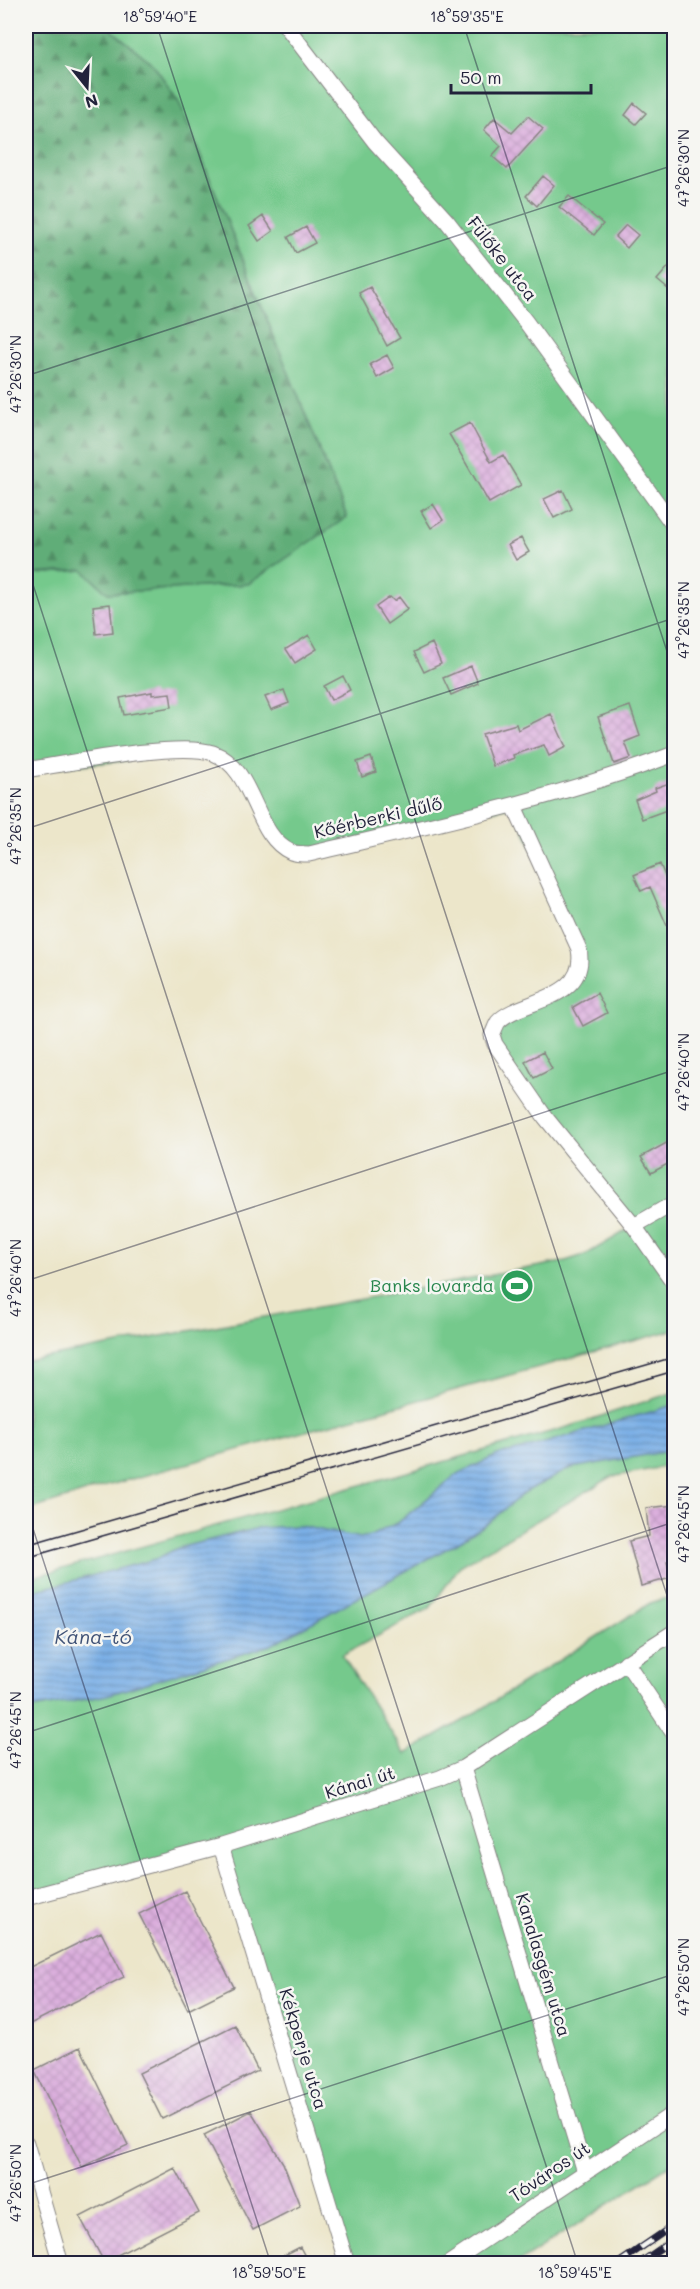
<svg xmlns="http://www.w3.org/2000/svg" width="700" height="2289" font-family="Mali,sans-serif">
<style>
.green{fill:#75c98c;stroke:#4c7664;stroke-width:1.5}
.forest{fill:url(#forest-firs);stroke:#41685a;stroke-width:1.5}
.water{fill:url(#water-rules);stroke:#4e6890;stroke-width:1.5}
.building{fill:url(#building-cross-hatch)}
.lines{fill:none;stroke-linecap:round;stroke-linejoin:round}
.minor-casing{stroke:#878482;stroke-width:17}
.minor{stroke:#fff;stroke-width:15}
.tram{stroke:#22223b;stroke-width:1.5}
.rail-casing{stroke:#22223b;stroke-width:7}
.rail{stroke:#f6f6f2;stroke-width:4.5;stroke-dasharray:14;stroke-linecap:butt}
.ticks{fill:none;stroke:#22223b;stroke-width:1.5;stroke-opacity:0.45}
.labels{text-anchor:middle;stroke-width:5;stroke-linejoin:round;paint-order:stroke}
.street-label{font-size:18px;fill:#22223b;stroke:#f6f6f2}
.leisure-label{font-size:18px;fill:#27864d;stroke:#f6f6f2;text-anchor:end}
.water-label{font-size:20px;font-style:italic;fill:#405377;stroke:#f6f6f2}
.neatline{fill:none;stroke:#22223b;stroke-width:2}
.ticks-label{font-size:15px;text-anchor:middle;fill:#22223b}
</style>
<defs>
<pattern id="forest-firs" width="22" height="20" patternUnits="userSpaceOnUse" patternTransform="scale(1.5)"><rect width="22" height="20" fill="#60ad78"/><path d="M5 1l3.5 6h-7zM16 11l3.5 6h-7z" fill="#4f8c64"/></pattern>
<pattern id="water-rules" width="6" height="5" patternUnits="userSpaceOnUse" patternTransform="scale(1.5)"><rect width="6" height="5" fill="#79aee6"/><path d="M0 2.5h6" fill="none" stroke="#638dbc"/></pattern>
<pattern id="building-cross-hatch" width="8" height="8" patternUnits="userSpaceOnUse" patternTransform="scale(1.5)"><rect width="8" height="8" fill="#dbafdd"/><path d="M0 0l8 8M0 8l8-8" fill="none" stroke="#bc96bf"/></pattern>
</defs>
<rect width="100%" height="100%" fill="#f6f6f2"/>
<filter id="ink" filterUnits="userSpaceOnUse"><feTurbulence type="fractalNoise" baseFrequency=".0167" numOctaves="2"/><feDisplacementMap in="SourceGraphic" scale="12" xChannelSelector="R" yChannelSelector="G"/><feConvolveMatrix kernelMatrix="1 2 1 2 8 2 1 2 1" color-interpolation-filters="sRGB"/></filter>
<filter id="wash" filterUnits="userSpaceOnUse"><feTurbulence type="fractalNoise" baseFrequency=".008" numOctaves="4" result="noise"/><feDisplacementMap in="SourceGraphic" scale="24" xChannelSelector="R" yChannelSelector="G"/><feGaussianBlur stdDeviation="1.35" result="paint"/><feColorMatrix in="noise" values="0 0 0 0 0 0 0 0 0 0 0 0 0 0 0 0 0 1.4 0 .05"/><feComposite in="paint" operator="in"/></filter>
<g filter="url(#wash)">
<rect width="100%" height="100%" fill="#ece6ca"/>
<path class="green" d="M107 26H674V1330L99 1488 26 1511V1361L562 1262 587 1254 634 1226 495 1044 498 1022 556 994 581 961 514 806 292 853 238 772 212 753 26 770V575L83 570 108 593 248 584 347 517 178 100 153 64Z
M674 1392V1405L511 1453H502L456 1475 399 1522 371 1536 360 1538 300 1526 259 1528 178 1548 156 1559 26 1593V1579L571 1426Z
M674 1450V1465L611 1477 460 1566 430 1608 342 1655 405 1754 466 1719 650 1603 674 1596V2162L517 2263H347L221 1846 26 1898V1710L107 1695 271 1645 455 1544 488 1523 525 1492 571 1468Z"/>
<path class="forest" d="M26 26H107L153 64 178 100 347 517 248 584 108 593 83 570 26 575Z"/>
<path class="water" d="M674 1405V1450L571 1468 525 1492 488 1523 455 1544 271 1645 107 1695 26 1710V1593L156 1559 178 1548 259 1528 300 1526 360 1538 371 1536 399 1522 456 1475 502 1453H511Z"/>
<g id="blocks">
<path class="building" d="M634 103 646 113 636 124 625 115Z
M528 116 543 129 507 169 492 156 501 146 484 130 494 118 512 133Z
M543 176 554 185 537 206 526 196Z
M569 196 603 224 594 235 559 207Z
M263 216 273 231 259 241 249 226Z
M626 225 638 235 627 248 615 237Z
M306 227 315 243 296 253 288 237Z
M675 259V295L657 280Z
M370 287 400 338 387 346 359 293Z
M387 355 394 368 377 378 370 364Z
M470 423 491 462 503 455 521 485 489 503 449 434Z
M563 490 572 509 554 518 544 499Z
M433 504 443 520 431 528 421 511Z
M521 538 529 552 516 560 508 545Z
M390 597 394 601 399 597 408 609 387 624 376 607Z
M110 604 113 632 96 634 93 606Z
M309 635 317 649 295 663 286 649Z
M432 643 441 664 424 672 414 652Z
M471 666 478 683 451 695 443 678Z
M343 676 350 690 331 700 324 686Z
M284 690 289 703 271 710 265 697Z
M152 692V695L170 693 172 707 124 715 120 698Z
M630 706 640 736 625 742 631 758 614 764 598 717Z
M551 714 566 747 549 756 544 745 513 755 514 758 493 766 482 734 516 724 518 730Z
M371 757 376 772 362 777 357 762Z
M675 781V807L642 819 635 800 656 791 655 788Z
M660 864 675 900V944L650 887 641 891 634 875Z
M597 993 607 1013 583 1026 573 1007Z
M543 1052 552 1069 534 1078 525 1061Z
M670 1141 675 1149V1160L651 1173 641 1157Z
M675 1505V1561L667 1562 671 1578 641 1586 629 1541 649 1536 646 1508Z
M185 1891 234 1987 188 2010 139 1914Z
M101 1932 124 1977 26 2026V1969Z
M235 2025 258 2071 162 2119 139 2073Z
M80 2047 128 2145 82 2167 34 2070Z
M251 2111 283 2163 300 2206 253 2230 204 2135Z
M175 2168 199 2213 104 2262 80 2217Z
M300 2247 309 2264H267Z"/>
</g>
</g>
<g filter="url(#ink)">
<use href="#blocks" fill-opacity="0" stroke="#878482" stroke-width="1.5"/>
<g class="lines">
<defs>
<path id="minor" d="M286 26 375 142 446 220 526 322 674 526
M26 770C65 764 179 741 213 753 256 769 253 835 291 852 296 854 304 854 309 854 432 825 556 799 674 754
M514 806 579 949C589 1002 518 999 498 1022 496 1025 494 1031 492 1035L495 1044 545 1117 634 1226 674 1283
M634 1226 674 1203
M626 1662 674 1734
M463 1768 585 2172
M221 1846 347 2264
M26 1898 221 1846 440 1778 463 1768 674 1632
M26 2143 61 2264
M448 2264 674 2113"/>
</defs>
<use href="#minor" class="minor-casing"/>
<use href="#minor" class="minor"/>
<path class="tram" d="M26 1545 674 1357
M26 1558 674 1371"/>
<defs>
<path id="rail" d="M617 2264 674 2225
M638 2264 674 2239"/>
</defs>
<use href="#rail" class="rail-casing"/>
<use href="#rail" class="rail"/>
</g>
</g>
<path class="ticks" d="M157 26 674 1617M464 26 674 673M26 376 674 165M26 563 578 2264M26 829 674 618M26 1281 674 1070M26 1507 271 2264M26 1733 674 1522M26 2185 674 1974"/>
<defs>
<symbol id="stadium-disc" viewBox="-11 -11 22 22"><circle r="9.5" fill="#2e9e5b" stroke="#f6f6f2"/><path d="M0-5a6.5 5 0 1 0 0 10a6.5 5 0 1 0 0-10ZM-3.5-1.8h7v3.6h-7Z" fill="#fff"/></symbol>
</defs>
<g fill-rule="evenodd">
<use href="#stadium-disc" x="498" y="1267" width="38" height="38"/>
</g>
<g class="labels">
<g class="street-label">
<text transform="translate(502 259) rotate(52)" y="6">Fülőke utca</text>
<text transform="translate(378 818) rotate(-13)" y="6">Kőérberki dűlő</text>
<text transform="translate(360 1783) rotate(-17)" y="6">Kánai út</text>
<text transform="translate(543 1965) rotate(73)" y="6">Kanalasgém utca</text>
<text transform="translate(303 2049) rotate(73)" y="6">Kékperje utca</text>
<text transform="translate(550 2172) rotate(-34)" y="6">Tóváros út</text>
</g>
<g class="leisure-label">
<text x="494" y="1292">Banks lovarda</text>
</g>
<g class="water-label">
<text x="93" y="1644">Kána-tó</text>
</g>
</g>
<rect width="700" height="2289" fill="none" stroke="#f6f6f2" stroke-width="66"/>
<g transform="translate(87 87) rotate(162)" stroke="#f6f6f2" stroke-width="4.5" paint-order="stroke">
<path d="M0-4.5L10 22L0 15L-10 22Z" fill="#22223b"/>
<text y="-9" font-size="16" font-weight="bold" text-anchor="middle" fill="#22223b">N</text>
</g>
<path d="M451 84v9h140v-9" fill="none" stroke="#22223b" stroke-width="3"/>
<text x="460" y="84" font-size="18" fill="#22223b" stroke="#f6f6f2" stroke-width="4.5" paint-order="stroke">50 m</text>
<rect x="33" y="33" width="634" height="2223" class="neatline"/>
<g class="ticks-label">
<text x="160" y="22">18°59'40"E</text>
<text x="467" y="22">18°59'35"E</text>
<text transform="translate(684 168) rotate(-90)" y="5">47°26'30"N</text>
<text transform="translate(16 374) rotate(-90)" y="5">47°26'30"N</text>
<text transform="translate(684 620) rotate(-90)" y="5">47°26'35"N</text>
<text transform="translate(16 826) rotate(-90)" y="5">47°26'35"N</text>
<text transform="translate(684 1072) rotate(-90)" y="5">47°26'40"N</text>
<text transform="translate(16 1278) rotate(-90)" y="5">47°26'40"N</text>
<text transform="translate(684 1524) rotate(-90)" y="5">47°26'45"N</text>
<text transform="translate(16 1730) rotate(-90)" y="5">47°26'45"N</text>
<text transform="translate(684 1977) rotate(-90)" y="5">47°26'50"N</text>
<text transform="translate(16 2183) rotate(-90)" y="5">47°26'50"N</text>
<text x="269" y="2278">18°59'50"E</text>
<text x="575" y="2278">18°59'45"E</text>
</g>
</svg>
